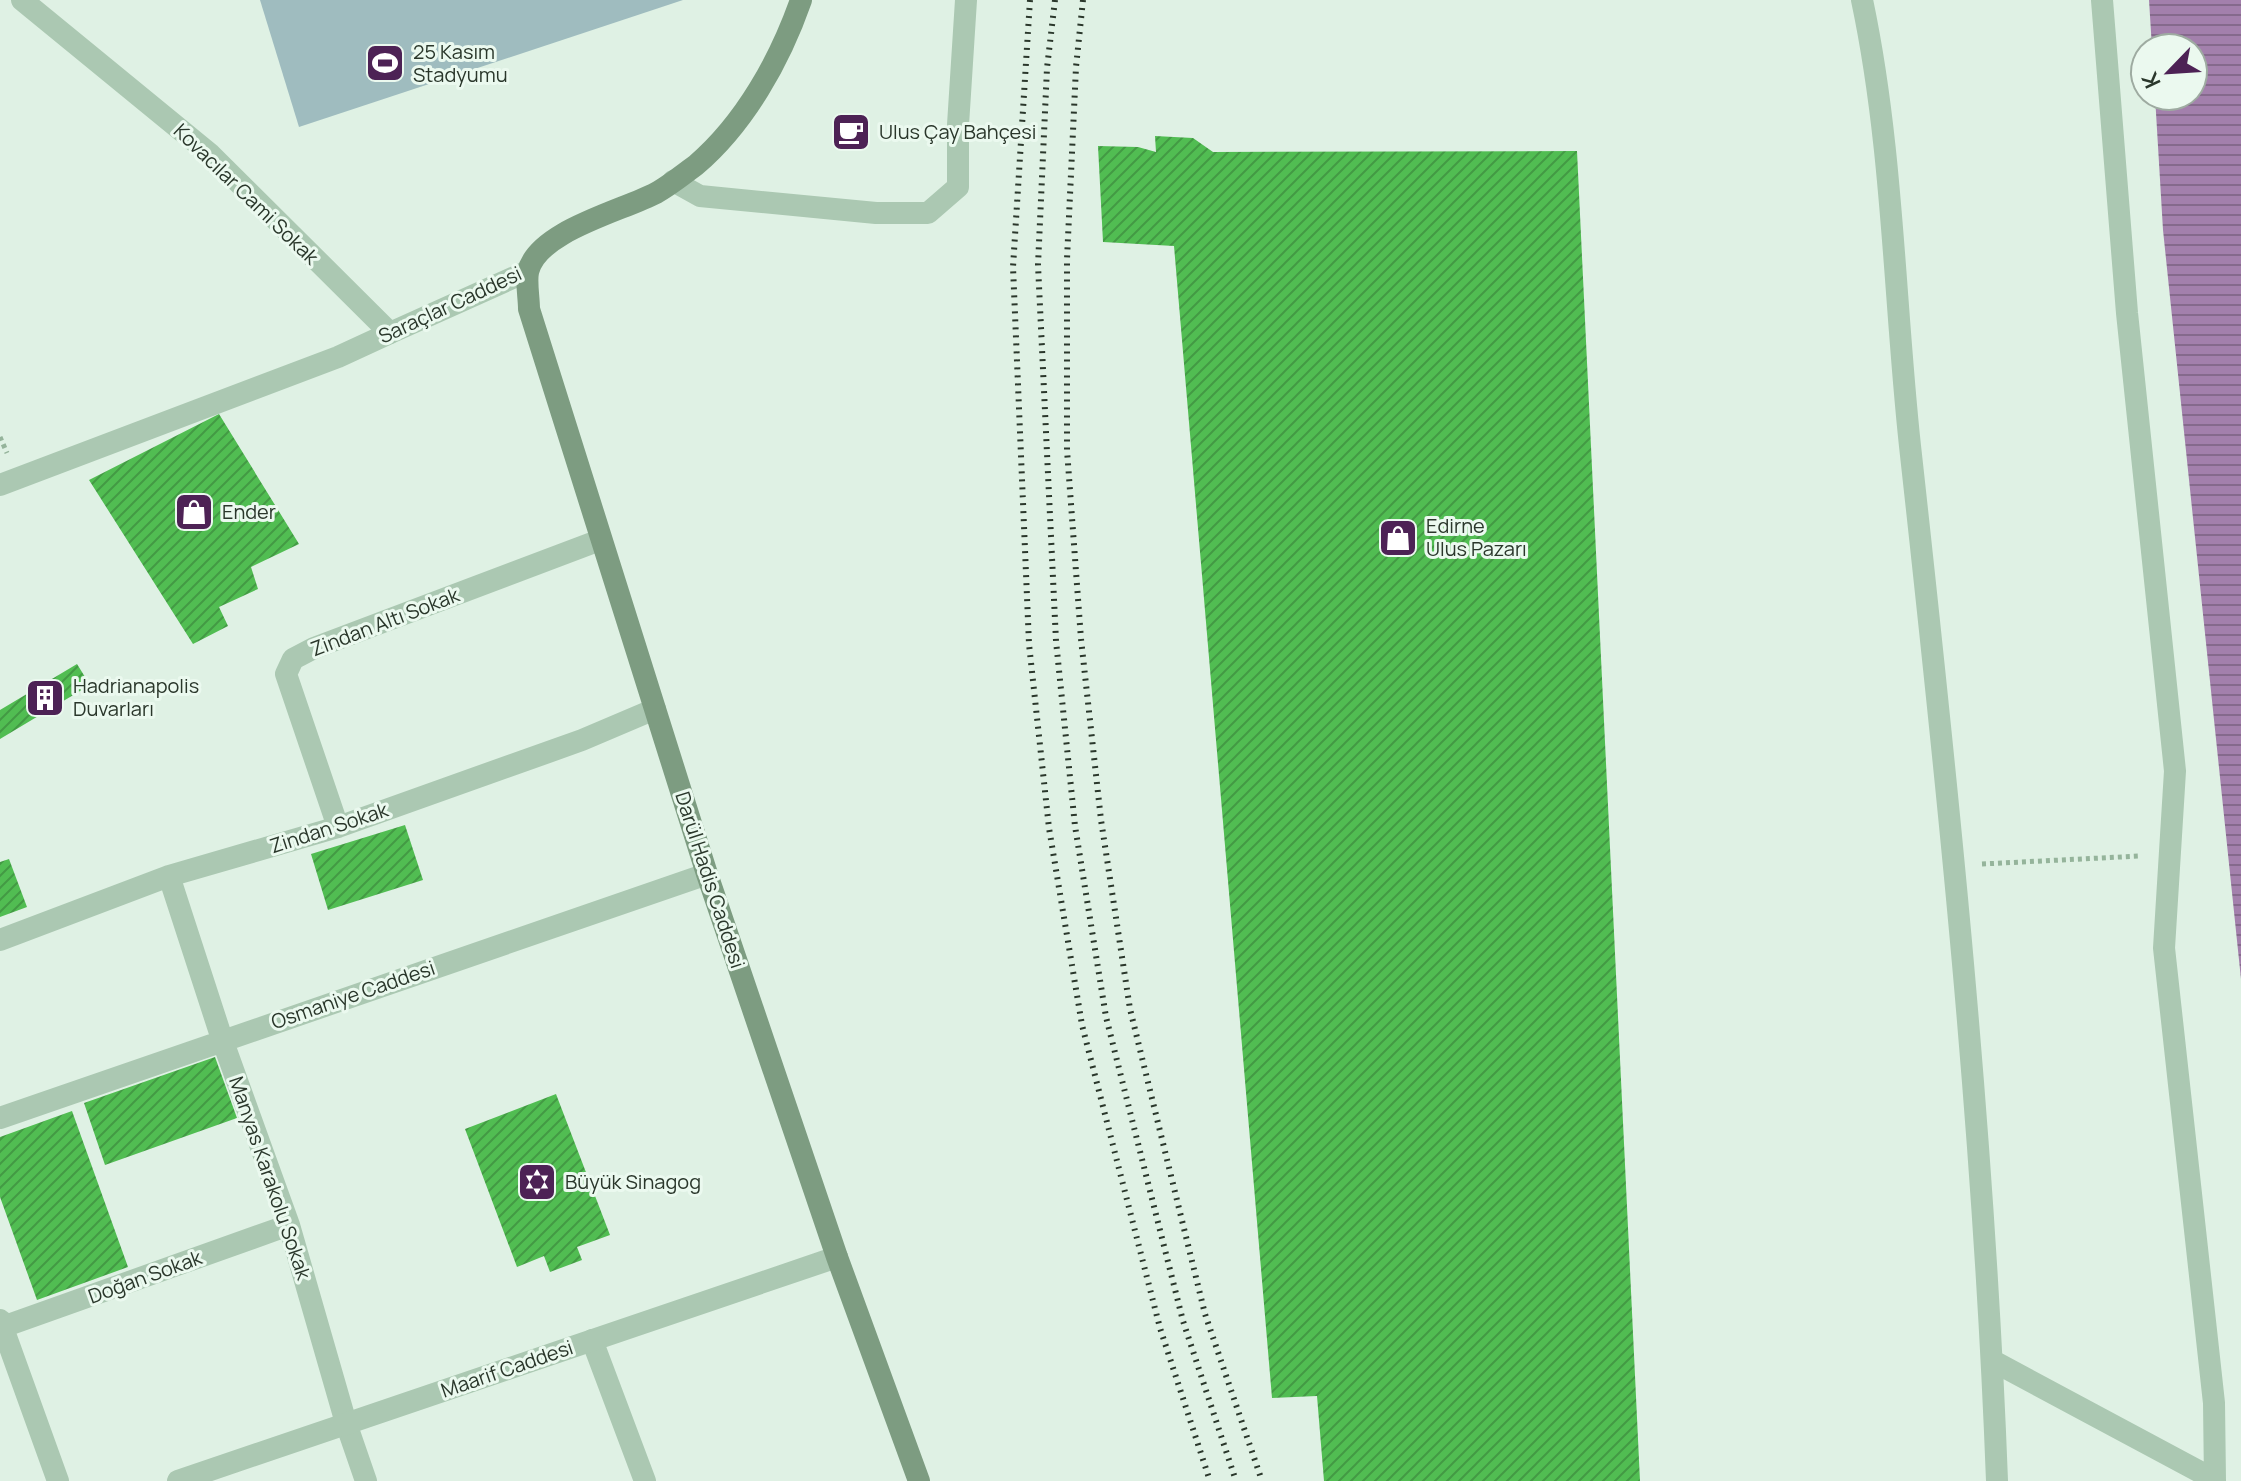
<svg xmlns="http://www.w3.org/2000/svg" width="2241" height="1481" font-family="Manrope,sans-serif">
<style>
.garden{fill:#9fbcbf}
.water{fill:url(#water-rules)}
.building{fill:url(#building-hatch)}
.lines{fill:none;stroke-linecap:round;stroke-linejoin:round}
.path{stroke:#95b49b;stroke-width:5;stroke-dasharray:4 4;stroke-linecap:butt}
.service{stroke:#abc8b2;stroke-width:22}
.pedestrian{stroke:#abc8b2;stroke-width:22}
.minor{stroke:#abc8b2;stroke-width:22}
.tertiary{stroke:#abc8b2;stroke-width:22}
.secondary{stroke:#7d9c81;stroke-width:22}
.rail{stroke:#2a372b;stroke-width:6;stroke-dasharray:2 6;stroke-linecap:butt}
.labels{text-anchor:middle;stroke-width:6;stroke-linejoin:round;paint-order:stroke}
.poi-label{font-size:20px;fill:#2a372b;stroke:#ebf9ef;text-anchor:start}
.street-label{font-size:20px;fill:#2a372b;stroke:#ebf9ef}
</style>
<defs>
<pattern id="water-rules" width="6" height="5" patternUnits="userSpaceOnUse" patternTransform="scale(2)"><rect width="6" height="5" fill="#a380ac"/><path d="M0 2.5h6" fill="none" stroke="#856a8c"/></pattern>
<pattern id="building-hatch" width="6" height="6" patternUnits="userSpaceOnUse" patternTransform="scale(2)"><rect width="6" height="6" fill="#51bd52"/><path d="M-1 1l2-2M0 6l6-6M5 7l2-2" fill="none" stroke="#439a44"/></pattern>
</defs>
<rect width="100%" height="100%" fill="#dff1e4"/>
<path class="garden" d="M260 0H683L299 127Z"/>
<path class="water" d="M2149 0H2241V979L2163 230 2155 96H2193V48H2152Z"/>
<path class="building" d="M1155 136 1193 138 1213 152 1577 151 1640 1481H1324L1317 1396 1272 1398 1174 246 1103 242 1098 146 1138 147 1156 152Z
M219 414 299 544 251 567 258 589 219 607 228 626 193 644 89 480Z
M77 664 90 685 0 739V710Z
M405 825 423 880 328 910 311 854Z
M9 859 27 907 0 917V862Z
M215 1057 237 1118 105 1165 84 1103Z
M556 1094 610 1235 577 1247 582 1260 550 1272 544 1256 517 1267 465 1129Z
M72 1111 128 1267 37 1300 0 1197V1137Z"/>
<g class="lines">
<path class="path" d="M0 437 7 453
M1982 864 2140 856"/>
<path class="service" d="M1862 0C1893 146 1894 298 1910 446 1948 790 1984 1134 1997 1481
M2102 0 2127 313 2175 771 2164 948 2214 1403 2215 1481
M673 181 700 196 876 213H928L958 187V125L966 0
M1993 1361 2215 1480"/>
<path class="pedestrian" d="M0 485 338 357 390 333"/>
<path class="minor" d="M22 0 210 154 390 333 528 271
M338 827 286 674 293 659 314 648 600 540
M169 876 222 1039 289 1225 346 1423 366 1481
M0 940 169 876 338 827 582 740 655 709
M0 1118 707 874
M0 1320 58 1481
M0 1328 289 1225
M592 1340 645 1481"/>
<path class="tertiary" d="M178 1481 837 1257"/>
<path class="secondary" d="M801 0C780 60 745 123 696 165 684 174 669 186 656 193 622 211 537 231 528 272 526 283 529 298 529 309L707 874 837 1257 919 1481"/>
<path class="rail" d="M1030 0 1013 267 1029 644 1049 828 1082 1025 1160 1328 1210 1481
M1055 0 1047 68 1038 265 1056 641 1075 826 1106 1017 1183 1321 1236 1481
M1083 0 1076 67 1067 259V450L1081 639 1101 820 1130 1009 1205 1314 1262 1481"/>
</g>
<defs>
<symbol id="stadium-square" viewBox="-11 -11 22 22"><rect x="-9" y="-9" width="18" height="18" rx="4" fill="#4d2255" stroke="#ebf9ef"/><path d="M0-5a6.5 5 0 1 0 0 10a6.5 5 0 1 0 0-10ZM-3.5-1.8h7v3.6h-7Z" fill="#fff"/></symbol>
<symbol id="cafe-square" viewBox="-11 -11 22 22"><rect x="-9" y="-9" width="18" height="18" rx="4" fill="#4d2255" stroke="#ebf9ef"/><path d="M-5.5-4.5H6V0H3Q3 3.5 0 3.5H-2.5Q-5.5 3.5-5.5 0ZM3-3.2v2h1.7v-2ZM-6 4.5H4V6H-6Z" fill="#fff"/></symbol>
<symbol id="shop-square" viewBox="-11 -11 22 22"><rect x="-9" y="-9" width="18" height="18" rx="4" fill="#4d2255" stroke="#ebf9ef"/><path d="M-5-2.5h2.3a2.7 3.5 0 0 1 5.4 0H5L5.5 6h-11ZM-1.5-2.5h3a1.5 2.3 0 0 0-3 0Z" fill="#fff"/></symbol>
<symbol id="building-square" viewBox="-11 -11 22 22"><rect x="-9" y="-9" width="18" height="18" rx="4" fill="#4d2255" stroke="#ebf9ef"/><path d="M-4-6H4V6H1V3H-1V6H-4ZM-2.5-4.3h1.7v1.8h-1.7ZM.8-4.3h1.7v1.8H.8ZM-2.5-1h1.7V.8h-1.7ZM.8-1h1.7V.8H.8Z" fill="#fff"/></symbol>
<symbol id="synagogue-square" viewBox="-11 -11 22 22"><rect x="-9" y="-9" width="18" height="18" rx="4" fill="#4d2255" stroke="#ebf9ef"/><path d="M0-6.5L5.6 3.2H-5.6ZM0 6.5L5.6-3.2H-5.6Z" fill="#fff"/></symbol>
</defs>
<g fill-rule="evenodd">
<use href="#stadium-square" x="363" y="41" width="44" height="44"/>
<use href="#cafe-square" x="829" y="110" width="44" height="44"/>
<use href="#shop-square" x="172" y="490" width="44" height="44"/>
<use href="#shop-square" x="1376" y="516" width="44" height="44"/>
<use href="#building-square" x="23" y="676" width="44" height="44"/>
<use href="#synagogue-square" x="515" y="1160" width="44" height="44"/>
</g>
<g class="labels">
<g class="poi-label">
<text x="413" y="59">25 Kasım<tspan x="413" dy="23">Stadyumu</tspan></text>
<text x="879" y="139">Ulus Çay Bahçesi</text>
<text x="222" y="519">Ender</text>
<text x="1426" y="533">Edirne<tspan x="1426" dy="23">Ulus Pazarı</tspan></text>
<text x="73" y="693">Hadrianapolis<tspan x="73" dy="23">Duvarları</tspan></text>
<text x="565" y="1189">Büyük Sinagog</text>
</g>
<g class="street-label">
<text transform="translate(246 194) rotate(44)" y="7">Kovacılar Cami Sokak</text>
<text transform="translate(450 305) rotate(-25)" y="7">Saraçlar Caddesi</text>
<text transform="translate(385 622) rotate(-21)" y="7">Zindan Altı Sokak</text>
<text transform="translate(329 828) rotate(-18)" y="7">Zindan Sokak</text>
<text transform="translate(710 880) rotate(72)" y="7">Darül Hadis Caddesi</text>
<text transform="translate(353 995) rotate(-19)" y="7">Osmaniye Caddesi</text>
<text transform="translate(270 1178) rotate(71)" y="7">Manyas Karakolu Sokak</text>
<text transform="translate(145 1277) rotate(-20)" y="7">Doğan Sokak</text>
<text transform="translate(507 1369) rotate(-19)" y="7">Maarif Caddesi</text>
</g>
</g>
<g transform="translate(2169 72) rotate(245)"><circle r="38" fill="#ebf9ef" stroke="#9eaba1" stroke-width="2"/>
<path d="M0-6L14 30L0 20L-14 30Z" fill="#4d2255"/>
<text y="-12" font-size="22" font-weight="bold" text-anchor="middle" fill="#2a372b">K</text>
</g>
</svg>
